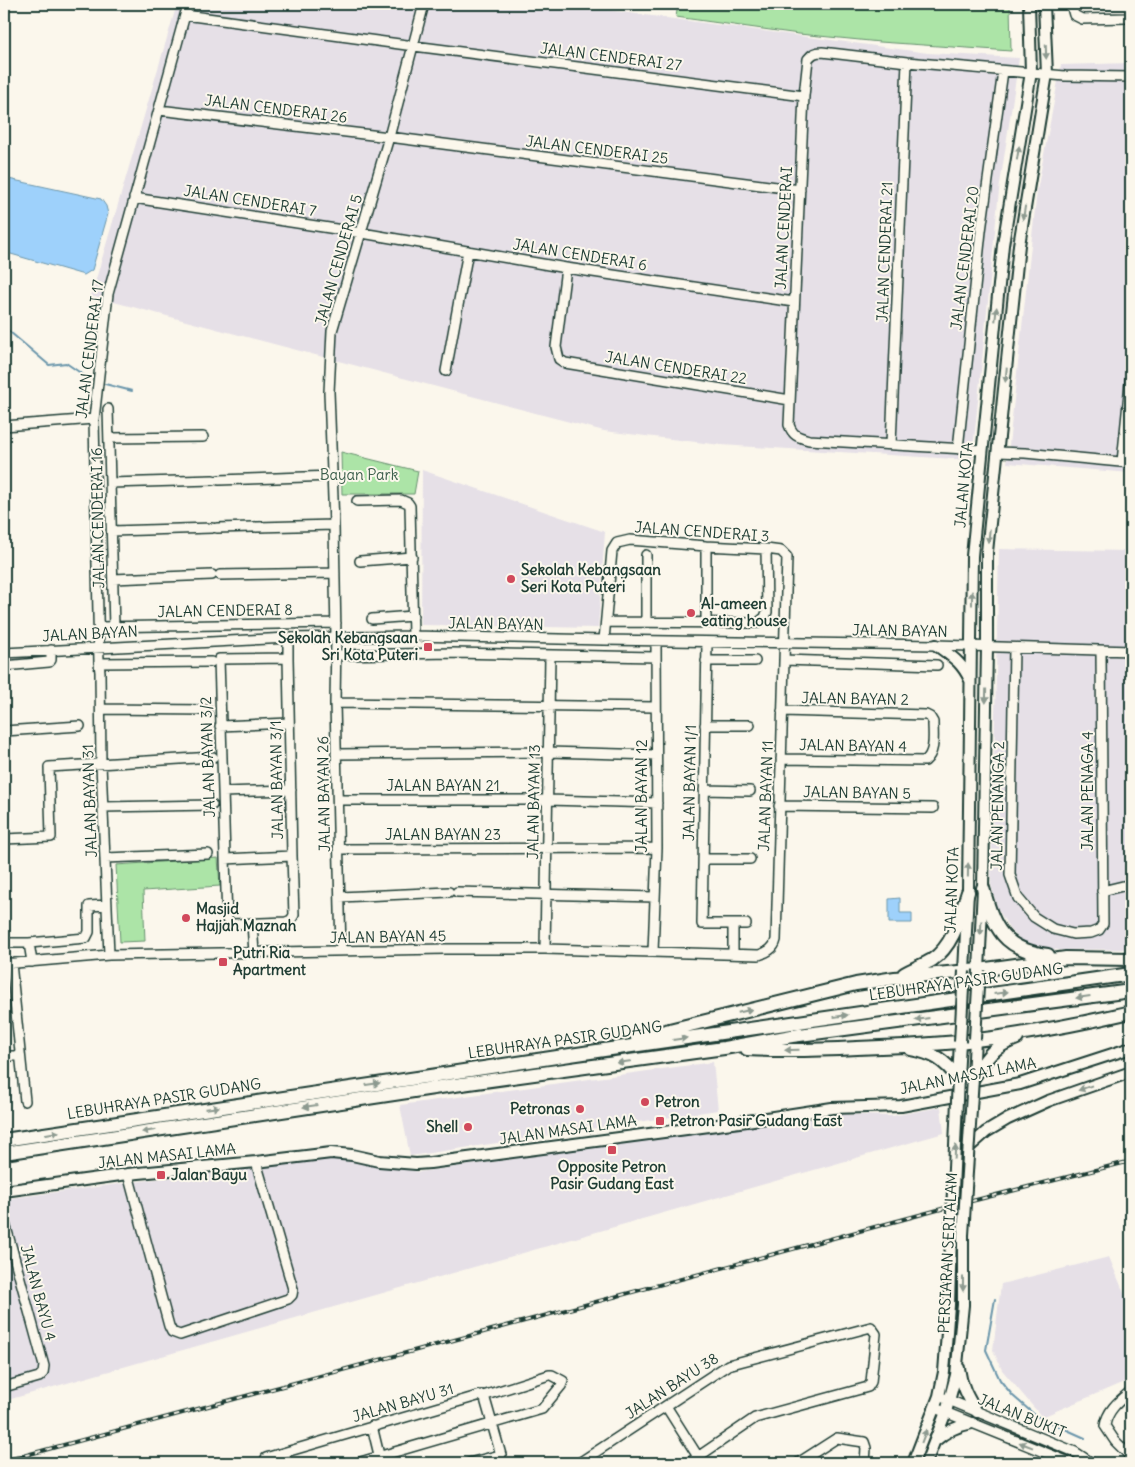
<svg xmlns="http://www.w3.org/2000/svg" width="1135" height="1467" font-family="Delius,sans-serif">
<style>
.built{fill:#e6e0e7}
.green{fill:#ace4a7;stroke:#66906e}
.water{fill:#9ed1fb;stroke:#6b96ab}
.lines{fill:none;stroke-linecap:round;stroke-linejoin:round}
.stream{stroke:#6b96ab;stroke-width:2}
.minor-casing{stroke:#1f3d34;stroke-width:12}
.major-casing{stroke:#1f3d34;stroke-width:14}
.highway-casing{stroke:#1f3d34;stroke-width:16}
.minor{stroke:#fbf7ec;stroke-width:9}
.major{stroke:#fbf7ec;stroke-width:10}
.highway{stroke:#fbf7ec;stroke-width:12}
.rail-casing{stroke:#1f3d34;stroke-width:4}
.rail{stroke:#fbf7ec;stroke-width:2;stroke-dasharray:5.5;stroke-linecap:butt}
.major-bridge-casing{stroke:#1f3d34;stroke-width:14;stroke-linecap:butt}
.major-bridge{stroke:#fbf7ec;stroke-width:10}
.oneway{fill:#8d9a90}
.poi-dot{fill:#d1495b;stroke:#fbf7ec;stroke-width:2}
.labels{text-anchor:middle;stroke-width:4;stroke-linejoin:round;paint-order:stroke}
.street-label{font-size:15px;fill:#1f3d34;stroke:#fbf7ec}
.park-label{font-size:15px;fill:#3b5e4b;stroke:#fbf7ec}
.poi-label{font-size:15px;font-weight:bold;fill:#1f3d34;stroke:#fbf7ec;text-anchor:start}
</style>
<rect width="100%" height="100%" fill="#fbf7ec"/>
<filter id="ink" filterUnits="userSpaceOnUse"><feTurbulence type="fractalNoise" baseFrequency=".02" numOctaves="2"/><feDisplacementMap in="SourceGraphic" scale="10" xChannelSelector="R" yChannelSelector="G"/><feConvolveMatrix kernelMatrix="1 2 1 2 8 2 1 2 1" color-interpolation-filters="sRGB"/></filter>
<g filter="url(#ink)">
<path class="built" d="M177 4H562L928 53 1019 58 999 191 972 460 721 445 604 431 91 296Z
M1131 63V473L1007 463 1037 191 1061 65Z
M422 470 605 532 598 628 421 625Z
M999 549 1131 551V949L1059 950 1028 946 1010 930 997 907 991 885Z
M713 1062 718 1110 410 1156 400 1105Z
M941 1107 944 1133 4 1401V1199L317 1158H340L419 1172 833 1114 892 1116Z
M1109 1257 1131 1310V1379L1042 1417 1002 1370 993 1350 1001 1284Z"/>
<path class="green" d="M678 4H1010L1011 51 880 42 799 34 676 17Z
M341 452 418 471 414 494H342Z
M218 858 220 886 143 891 145 941 120 942 116 865Z"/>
<path class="water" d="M4 178 101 199 106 206 108 214 92 270 84 275 4 252Z
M900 898V913H912V923H889V899Z"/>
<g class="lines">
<path class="stream" d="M4 11 14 4
M4 327 49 365 66 363 85 376
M105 384 132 391
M995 1299 986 1350 1000 1380 1013 1396 1036 1416 1085 1438"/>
<defs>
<path id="minor" d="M1071 4 1074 15 1082 19 1127 18 1131 17
M185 15 414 46 804 96
M159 110 389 137 800 190
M134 198 362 233 566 268 794 302
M566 268 556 347 559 359 565 363 790 400
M446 371 468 251
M108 409 114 627
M4 426 94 419
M110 438 203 437
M891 444 907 62
M958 449 981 231 1003 71
M982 450 809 440C798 437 793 436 789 425L804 96 808 59C812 54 815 52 822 52L907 62 1065 76 1131 77
M998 452 1025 453 1131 463
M1122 462 1131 373
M219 480 333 476
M110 483 213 480
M357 501 401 500 408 503 410 506 413 636
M217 528 334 525
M112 531 212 528
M646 555V622
M360 561 412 557
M220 575 335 573
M113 579 212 575
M372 619 413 616
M606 622 758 623 765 617 767 612 766 549
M706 622V546
M99 627 336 623
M288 638V658L292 856 294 915 291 920 286 922 232 924 227 920 226 890 219 659 288 658
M707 642 702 924H746
M1014 648 1010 875 1018 898 1034 917 1053 929 1073 934 1091 933 1099 930 1103 924 1101 651
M4 653 288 638 413 636 604 640 936 645 1131 651
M336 655 453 653 656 657
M784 660 937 665
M706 661H755
M99 663 211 662
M4 666 49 662 51 660V650
M335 703 655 707
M101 709 207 710
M705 725H750
M220 726 289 723
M4 731 80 726
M336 754 548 752 656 755
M781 759 925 761C936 752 933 735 933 722L930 717 926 715 782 711
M704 790 750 791
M223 792 291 790
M338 800H548L657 803
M779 806 933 808
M103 807 212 805
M4 839 51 837 49 767 213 757
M338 849 657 848
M105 858 208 854
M225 859 292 856
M703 859H750
M1102 891 1131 884
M457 892 655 897
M340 897 449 892
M252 923 254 953
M4 943H29L86 938 89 932V906L107 905
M29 943 32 962
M545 949 550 656
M341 951 335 703 336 637 334 525 329 392 332 331 389 137 424 4
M653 952 657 848 656 641
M733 954V924
M109 955 101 764 100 672 99 663 94 419 108 294 188 4
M11 963 25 1101
M4 964 109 955 445 949H545L759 955C767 952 774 949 776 940L787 557 781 551 766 549 706 546 630 540 617 543 612 551 604 640
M4 1057 20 1055
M128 1174 169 1326 172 1332 180 1335 288 1299 292 1295 293 1289 256 1162
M4 1220 44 1366 43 1373 39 1377 4 1387
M1131 1391C1119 1401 1107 1410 1105 1426L1115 1441 1131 1457
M944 1398 1075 1452 1092 1463
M666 1406 702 1463
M935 1408 1071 1463
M372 1426 381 1463
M265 1463 266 1458 269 1457 481 1395 485 1399 501 1455 493 1463
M357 1463 542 1409 561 1386 563 1381 552 1375H549L483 1396
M469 1463 500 1455
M579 1463 728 1365 871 1327 876 1334 871 1382 868 1387 755 1418 689 1463
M798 1463 837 1438 864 1442 866 1448 865 1463"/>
<path id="major" d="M936 645C952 657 961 661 970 680
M979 970 983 888 987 647V552L1019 245 1047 74 1044 4
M964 971 968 892 972 556 1003 245 1031 72 1029 4
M958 1078 960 1042
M973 1078 975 1039
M968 1148 986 1132 1008 1119 1048 1101 1131 1072
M4 1191 128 1174 256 1162 331 1153 352 1155 379 1161 416 1164 430 1163 747 1121 832 1108 901 1106 1020 1084 1131 1048
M959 1368C961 1385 968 1398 977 1412
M935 1441C946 1431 957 1426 972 1423
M913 1463 939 1396 944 1372 949 1305 951 1235
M926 1463 946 1412 956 1375 963 1305V1235"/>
<path id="highway" d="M983 888C994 928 1003 950 1048 955
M904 974C913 969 923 965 932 960 954 945 960 916 968 892
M637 1038 856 984 895 978 979 970 1066 958 1131 959
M747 1049C783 1051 820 1050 857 1048 891 1047 925 1045 959 1042 1017 1036 1075 1025 1131 1012
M911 1049C934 1053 944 1060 958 1078
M973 1078C987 1057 992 1047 1017 1038
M4 1140 597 1051 1131 974
M4 1153 440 1087 724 1048 792 1036 1131 991"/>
</defs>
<use href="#minor" class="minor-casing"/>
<use href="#major" class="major-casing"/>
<use href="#highway" class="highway-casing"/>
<use href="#minor" class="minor"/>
<use href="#major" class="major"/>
<use href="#highway" class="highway"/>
<defs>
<path id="rail" d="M4 1461 960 1204 1131 1161"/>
</defs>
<use href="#rail" class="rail-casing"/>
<use href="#rail" class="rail"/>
<defs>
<path id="major-bridge" d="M975 1039 979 970
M960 1042 964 971
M951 1235 958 1078
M963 1235 973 1078"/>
</defs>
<use href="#major-bridge" class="major-bridge-casing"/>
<use href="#major-bridge" class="major-bridge"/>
</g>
<defs><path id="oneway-solid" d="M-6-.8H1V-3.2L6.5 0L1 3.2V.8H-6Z" transform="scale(1.25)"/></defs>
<g class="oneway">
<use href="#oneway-solid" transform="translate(1046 52) rotate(88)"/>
<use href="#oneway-solid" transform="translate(1018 153) rotate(-81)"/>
<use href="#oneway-solid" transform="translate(1024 213) rotate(99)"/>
<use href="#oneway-solid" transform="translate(996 314) rotate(-84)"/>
<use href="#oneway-solid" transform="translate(1006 375) rotate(96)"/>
<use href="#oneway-solid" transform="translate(989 536) rotate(96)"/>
<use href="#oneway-solid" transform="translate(972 598) rotate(-90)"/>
<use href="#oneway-solid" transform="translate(986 696) rotate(91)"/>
<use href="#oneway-solid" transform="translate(968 870) rotate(-89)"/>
<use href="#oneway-solid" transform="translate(981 928) rotate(93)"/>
<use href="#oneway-solid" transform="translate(1001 993) rotate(-8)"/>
<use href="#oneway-solid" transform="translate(1083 997) rotate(172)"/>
<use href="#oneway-solid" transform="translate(745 1011) rotate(-14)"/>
<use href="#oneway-solid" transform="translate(841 1016) rotate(-8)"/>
<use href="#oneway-solid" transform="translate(922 1019) rotate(172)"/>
<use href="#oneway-solid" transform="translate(680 1039) rotate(-8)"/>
<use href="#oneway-solid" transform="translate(792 1050) rotate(179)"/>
<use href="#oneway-solid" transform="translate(624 1062) rotate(172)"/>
<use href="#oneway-solid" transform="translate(373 1084) rotate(-8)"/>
<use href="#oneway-solid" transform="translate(1085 1088) rotate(160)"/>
<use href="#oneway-solid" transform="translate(310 1106) rotate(172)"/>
<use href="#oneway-solid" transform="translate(212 1108) rotate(-8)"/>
<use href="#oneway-solid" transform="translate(149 1131) rotate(171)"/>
<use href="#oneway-solid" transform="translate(52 1133) rotate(-9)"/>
<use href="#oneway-solid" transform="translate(955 1152) rotate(-87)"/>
<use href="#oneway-solid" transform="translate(963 1284) rotate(90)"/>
<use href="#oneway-solid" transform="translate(924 1436) rotate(-69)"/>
<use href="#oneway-solid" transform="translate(1026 1445) rotate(-159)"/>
</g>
</g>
<g class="poi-dot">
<circle cx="511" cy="579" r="5"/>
<circle cx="691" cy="613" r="5"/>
<rect x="423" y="642" width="10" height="10" rx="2.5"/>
<circle cx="186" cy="918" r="5"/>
<rect x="218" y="957" width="10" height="10" rx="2.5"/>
<circle cx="645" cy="1102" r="5"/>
<circle cx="580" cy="1109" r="5"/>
<rect x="655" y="1116" width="10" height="10" rx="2.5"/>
<circle cx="468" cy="1127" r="5"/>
<rect x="607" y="1145" width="10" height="10" rx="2.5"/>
<rect x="156" y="1170" width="10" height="10" rx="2.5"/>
</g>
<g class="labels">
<g class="street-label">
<text transform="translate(611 57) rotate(7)" y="5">JALAN CENDERAI 27</text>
<text transform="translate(276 109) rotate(7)" y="5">JALAN CENDERAI 26</text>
<text transform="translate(597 150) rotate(7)" y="5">JALAN CENDERAI 25</text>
<text transform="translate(250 201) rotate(9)" y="5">JALAN CENDERAI 7</text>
<text transform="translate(784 228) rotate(-87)" y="5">JALAN CENDERAI</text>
<text transform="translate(885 252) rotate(-88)" y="5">JALAN CENDERAI 21</text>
<text transform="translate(580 255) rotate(9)" y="5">JALAN CENDERAI 6</text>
<text transform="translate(965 258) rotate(-83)" y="5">JALAN CENDERAI 20</text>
<text transform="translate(339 260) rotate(-74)" y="5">JALAN CENDERAI 5</text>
<text transform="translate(90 349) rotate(-83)" y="5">JALAN CENDERAI 17</text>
<text transform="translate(676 368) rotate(9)" y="5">JALAN CENDERAI 22</text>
<text transform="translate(964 485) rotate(-85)" y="5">JALAN KOTA</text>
<text transform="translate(98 518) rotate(-91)" y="5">JALAN CENDERAI 16</text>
<text transform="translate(702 532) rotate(4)" y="5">JALAN CENDERAI 3</text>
<text transform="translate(225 611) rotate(-1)" y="5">JALAN CENDERAI 8</text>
<text transform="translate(496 624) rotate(1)" y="5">JALAN BAYAN</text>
<text transform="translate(900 631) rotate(1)" y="5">JALAN BAYAN</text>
<text transform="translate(90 634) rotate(-3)" y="5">JALAN BAYAN</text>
<text transform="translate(855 699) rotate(1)" y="5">JALAN BAYAN 2</text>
<text transform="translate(853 746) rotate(1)" y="5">JALAN BAYAN 4</text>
<text transform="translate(208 757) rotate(-92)" y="5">JALAN BAYAN 3/2</text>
<text transform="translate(277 780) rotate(-91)" y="5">JALAN BAYAN 3/1</text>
<text transform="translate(690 783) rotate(-89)" y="5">JALAN BAYAN 1/1</text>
<text x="443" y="791">JALAN BAYAN 21</text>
<text transform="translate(1088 791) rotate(-90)" y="5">JALAN PENAGA 4</text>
<text transform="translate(857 793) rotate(1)" y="5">JALAN BAYAN 5</text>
<text transform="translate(324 794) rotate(-91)" y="5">JALAN BAYAN 26</text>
<text transform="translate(642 796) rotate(-90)" y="5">JALAN BAYAN 12</text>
<text transform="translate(766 796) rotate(-88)" y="5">JALAN BAYAN 11</text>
<text transform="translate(90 801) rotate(-92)" y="5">JALAN BAYAN 31</text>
<text transform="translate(534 802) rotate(-89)" y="5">JALAN BAYAM 13</text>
<text transform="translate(998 806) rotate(-89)" y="5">JALAN PENANGA 2</text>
<text x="443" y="840">JALAN BAYAN 23</text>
<text transform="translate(952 890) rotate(-88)" y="5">JALAN KOTA</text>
<text transform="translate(388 937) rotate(-1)" y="5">JALAN BAYAN 45</text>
<text transform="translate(966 982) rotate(-8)" y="5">LEBUHRAYA PASIR GUDANG</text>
<text transform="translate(565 1040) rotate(-8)" y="5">LEBUHRAYA PASIR GUDANG</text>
<text transform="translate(968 1076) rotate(-11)" y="5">JALAN MASAI LAMA</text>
<text transform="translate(164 1099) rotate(-9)" y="5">LEBUHRAYA PASIR GUDANG</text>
<text transform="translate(568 1130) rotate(-8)" y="5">JALAN MASAI LAMA</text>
<text transform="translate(167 1156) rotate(-6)" y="5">JALAN MASAI LAMA</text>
<text transform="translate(948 1253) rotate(-87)" y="5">PERSIARAN SERI ALAM</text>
<text transform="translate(38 1293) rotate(75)" y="5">JALAN BAYU 4</text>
<text transform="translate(672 1386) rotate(-33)" y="5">JALAN BAYU 38</text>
<text transform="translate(403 1403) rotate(-16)" y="5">JALAN BAYU 31</text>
<text transform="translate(1022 1416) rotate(22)" y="5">JALAN BUKIT</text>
</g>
<g class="park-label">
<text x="359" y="480">Bayan Park</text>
</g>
<g class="poi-label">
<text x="521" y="575">Sekolah Kebangsaan<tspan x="521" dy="17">Seri Kota Puteri</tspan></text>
<text x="701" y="609">Al-ameen<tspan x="701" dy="17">eating house</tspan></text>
<text x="418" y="643" text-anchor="end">Sekolah Kebangsaan<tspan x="418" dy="17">Sri Kota Puteri</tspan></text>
<text x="196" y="914">Masjid<tspan x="196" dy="17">Hajjah Maznah</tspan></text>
<text x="233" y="958">Putri Ria<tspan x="233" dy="17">Apartment</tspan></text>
<text x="655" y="1107">Petron</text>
<text x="570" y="1114" text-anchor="end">Petronas</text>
<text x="670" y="1126">Petron Pasir Gudang East</text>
<text x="458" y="1132" text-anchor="end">Shell</text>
<text x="612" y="1172" text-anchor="middle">Opposite Petron<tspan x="612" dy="17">Pasir Gudang East</tspan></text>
<text x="171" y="1180">Jalan Bayu</text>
</g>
</g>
<rect width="1135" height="1467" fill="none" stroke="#fbf7ec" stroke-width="20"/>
<rect x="10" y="10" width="1115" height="1447" fill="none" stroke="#1f3d34" stroke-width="2" filter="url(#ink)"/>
</svg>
